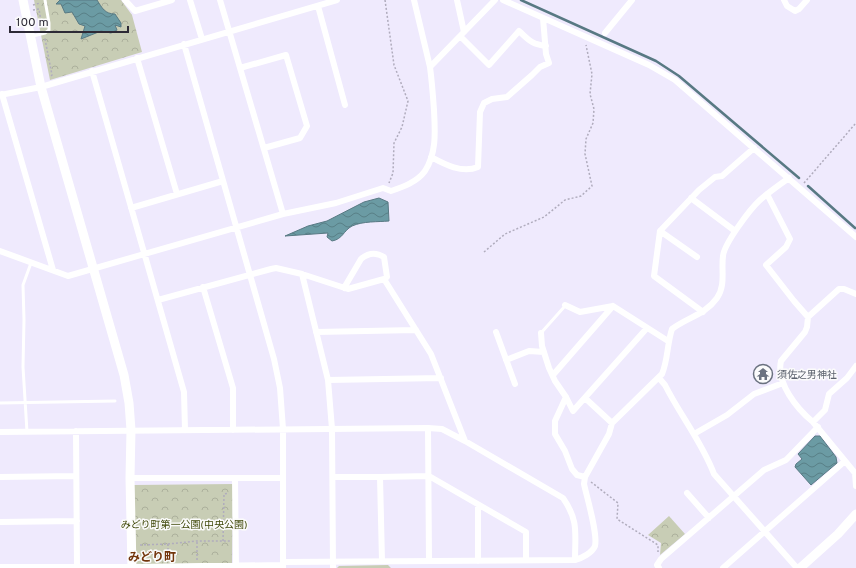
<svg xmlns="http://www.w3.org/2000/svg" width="856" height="568" font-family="Overpass,'Noto Sans JP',sans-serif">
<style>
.park{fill:url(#park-crowns)}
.water{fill:url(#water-waves);stroke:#587983}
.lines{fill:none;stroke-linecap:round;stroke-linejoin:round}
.stream{stroke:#587983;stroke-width:2.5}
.path{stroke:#b0acbd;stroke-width:1.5;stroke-dasharray:2 2;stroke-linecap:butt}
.lane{stroke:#fff;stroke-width:3}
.street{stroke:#fff;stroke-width:6}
.secondary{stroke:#fff;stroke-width:9}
.labels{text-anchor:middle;stroke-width:3;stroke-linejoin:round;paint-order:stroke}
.worship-label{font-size:10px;fill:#5b616d;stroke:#fbfbfb;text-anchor:start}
.park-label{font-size:10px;fill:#3e4707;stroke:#fbfbfb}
.quarter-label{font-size:12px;font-weight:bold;fill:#72350b;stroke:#fbfbfb}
</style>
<defs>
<pattern id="park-crowns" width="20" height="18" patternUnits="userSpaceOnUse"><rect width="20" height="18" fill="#c8cdb5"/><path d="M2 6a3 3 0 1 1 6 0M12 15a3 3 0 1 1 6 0" fill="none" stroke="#acb09c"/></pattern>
<pattern id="water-waves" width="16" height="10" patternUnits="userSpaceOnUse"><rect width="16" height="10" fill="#6b9ba4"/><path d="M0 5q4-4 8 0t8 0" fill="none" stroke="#587f86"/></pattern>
</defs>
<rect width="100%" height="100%" fill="#efeafd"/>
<path class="park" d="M34 0H121L132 15 142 52 50 80Z
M233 484 232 563 136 565 134 485Z
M669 516 685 534 660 555 661 543 648 535Z
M388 565 391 568H337L339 566Z"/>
<path class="water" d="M60 0H97C102 8 105 14 115 14L121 23V27L115 25 117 30 111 33 101 31 81 39 85 26 79 24 72 12 65 13 61 4H56Z
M379 198 388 202 389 221C378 222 363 221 352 226 343 231 343 239 332 241L327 237 328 233 285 236 308 226 327 221 364 202Z
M815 436H820L836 457 837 463 811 485 795 467 796 464 802 459 798 454Z"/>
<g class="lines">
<path class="stream" d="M521 0 656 61 679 76 799 178
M808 186 855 228H856"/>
<path class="path" d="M385 0 394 65 408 101 402 127 394 143 393 173 389 183
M33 5 40 3
M33 10 39 9 42 28
M45 39 52 75 51 76
M804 183 856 123
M484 252 505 234 544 217 565 200 581 196 592 186 585 154 586 139 593 123 594 109 590 94 592 74 586 45
M591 482 618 503 617 519 658 545V552
M223 541 224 494 229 493
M197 542V560
M168 544V561
M140 545 168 544 197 541H230"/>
<path class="lane" d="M33 36 45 33 49 30V23L45 0
M541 333 565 306
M0 403 115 401
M27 432 23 367 24 320 23 285 31 263"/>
<path class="street" d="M125 0 135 11 172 0
M190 0 202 39
M220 0 283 214
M414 0 430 67
M457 0 464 32
M503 0 649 65 675 80 856 237
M784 0 787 6 795 11 799 9 807 0
M318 6 345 105
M605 33 632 0
M461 37 489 65 519 31C529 40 531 44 546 46
M184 44 274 359 280 388 283 429V568
M137 58 177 194
M240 68 286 55 307 126 300 138 264 148
M92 71 184 392 185 430
M2 94 53 270
M0 95 41 87 337 0
M431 157C444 164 462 174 478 167L480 112 484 103 492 99 507 97 532 75 540 67 549 63 546 54 543 18
M767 194 790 239 786 247 766 265 794 301 808 317
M691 198 735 231
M131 208 223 181
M660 231 697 257
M0 251 68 276 283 214 336 203 383 188 391 191C403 187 417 182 425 171 437 152 435 131 434 110 433 96 432 82 430 67L495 0
M302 274 328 380 332 429 333 568
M203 287 233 388V430
M344 288 361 259C368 253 376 252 384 257L387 277 384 279
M856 294 844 289H839L808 317 807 327 805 332 781 361C776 383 797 409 813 422L855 473 856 486
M158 300 271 269 276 268 302 274 348 289 384 279 431 354 465 441
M565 305 580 312 613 306 668 341
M703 312 654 276 660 231 699 190 715 177 722 176 754 148
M316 332 416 330
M496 332 515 384
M541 333 542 346 549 368 555 381 566 397 573 411 647 328
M506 360 529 351 544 352
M553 375 613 306
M659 378 665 385C680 415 702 442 714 474L797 568
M328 380 441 378
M566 397 555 421V434L565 451 572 469 577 475 585 477
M585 398 612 423
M813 422 825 410 829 394 847 378 856 366
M428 428 429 561
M76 431 77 568
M0 432 428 428 442 429 465 441 563 498C579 521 575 533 575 560
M694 434 727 415 754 394 783 383
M0 477 76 476
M333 477H380L382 561
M380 477 429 476 526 532V560
M130 478H283
M235 478 236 568
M687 493 709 518
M0 522 77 521
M478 561V505
M283 562 575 560C582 558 592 553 595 546 598 534 587 498 584 484L585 477 609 434 612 423 662 374C668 360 667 344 672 329 688 317 705 315 717 298 726 285 721 270 723 256 724 244 750 209 760 200 769 192 779 185 789 178
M0 567H132L283 565
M659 568 657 565 661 559 764 470 786 460 818 427
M723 568 845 461"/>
<path class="secondary" d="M23 0 41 87 124 375 129 403 131 430 130 478 132 568
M800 568 838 534 856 514"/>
</g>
<defs>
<symbol id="temple-ring" viewBox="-11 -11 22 22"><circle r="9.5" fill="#fbfbfb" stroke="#6b7280" stroke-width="1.5"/><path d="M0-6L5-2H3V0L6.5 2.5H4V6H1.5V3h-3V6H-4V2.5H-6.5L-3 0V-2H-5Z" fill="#6b7280"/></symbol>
</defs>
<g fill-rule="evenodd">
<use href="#temple-ring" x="752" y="363" width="22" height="22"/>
</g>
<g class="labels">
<g class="worship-label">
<text x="777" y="378">須佐之男神社</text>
</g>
<g class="park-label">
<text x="184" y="528">みどり町第一公園(中央公園)</text>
</g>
<g class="quarter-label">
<text x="152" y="561">みどり町</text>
</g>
</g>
<path d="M10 26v6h118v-6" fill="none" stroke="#2d2a36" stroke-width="2"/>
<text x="16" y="26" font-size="12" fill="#2d2a36" stroke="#fbfbfb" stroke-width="3" paint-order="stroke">100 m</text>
</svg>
